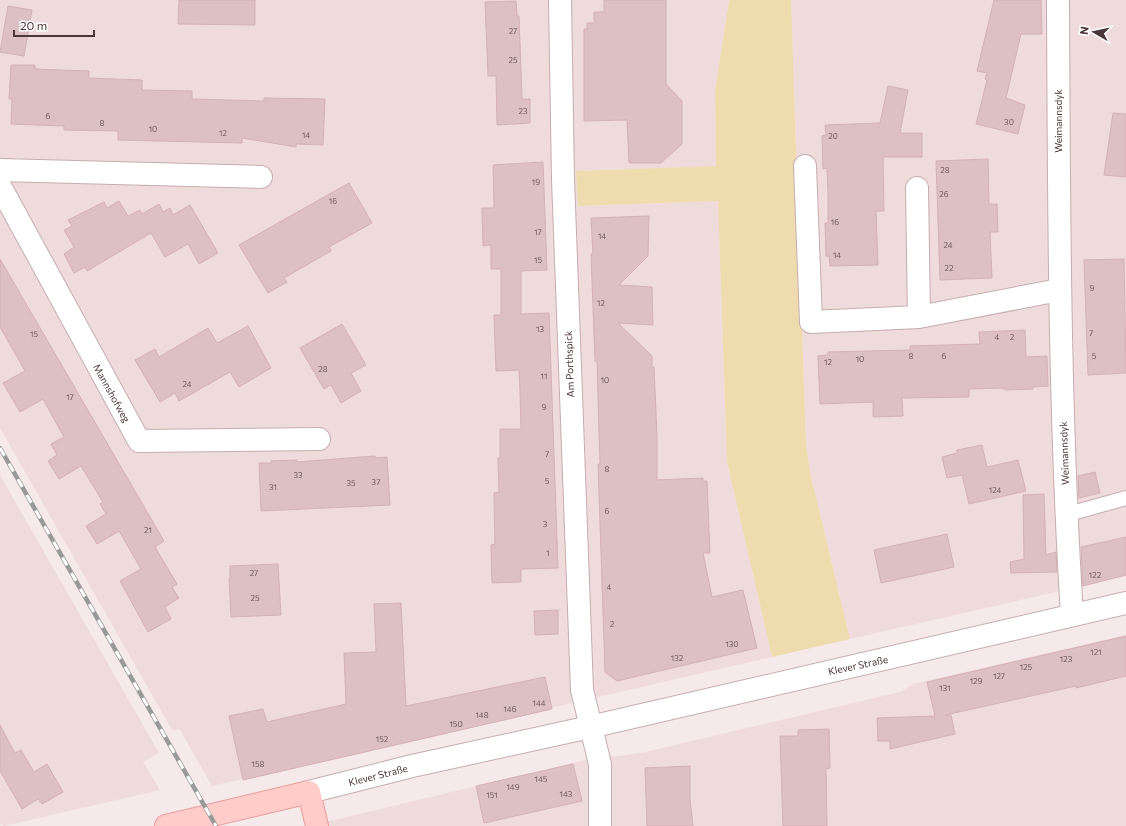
<svg xmlns="http://www.w3.org/2000/svg" width="1126" height="826" font-family="Commissioner,sans-serif">
<style>
.residential{fill:#efdbdc}
.green{fill:#eedcae}
.building{fill:#dcc0c4;stroke:#d5b0b4}
.lines{fill:none;stroke-linecap:round;stroke-linejoin:round}
.lane-casing{stroke:#c6adaf;stroke-width:16}
.street-casing{stroke:#c6adaf;stroke-width:24}
.secondary-casing{stroke:#e79d9c;stroke-width:24}
.lane{stroke:#fff;stroke-width:14}
.street{stroke:#fff;stroke-width:22}
.secondary{stroke:#ffccca;stroke-width:22}
.rail-casing{stroke:#999;stroke-width:4.5}
.rail{stroke:#fff;stroke-width:3;stroke-dasharray:9;stroke-linecap:butt}
.labels{text-anchor:middle;stroke-width:3.5;stroke-linejoin:round;paint-order:stroke}
.number-label{font-size:8px;fill:#6f585c}
.street-label{font-size:10px;fill:#4b3639;stroke:#fff}
</style>
<rect width="100%" height="100%" fill="#f6e9ea"/>
<path class="residential" d="M0 0H729L715 91 716 166 577 171 578 206 718 201 727 462 772 657 212 786 180 730H172L0 428Z
M791 0H1126V576L850 639 810 472 806 445Z
M0 475 159 753 143 762 160 790 4 826 0 824Z
M1126 635V826H309L581 761 641 753 900 692 913 684Z"/>
<path class="green" d="M729 0H791L806 445 810 472 850 639 772 657 727 462 718 201 578 206 576 171 716 166 715 91Z"/>
<path class="building" d="M179 0H255V25L178 24Z
M604 0H666V84L682 101V144L661 163H629L627 120 584 121V29H587V23H594V12H604Z
M994 0H1041L1042 34H1021L1006 98 1025 105 1018 134 976 124 987 80 985 79 987 73 977 71Z
M516 1 517 16H519L522 99H530V123L497 125 496 76H488L485 2Z
M8 6 32 10 24 56 0 52Z
M11 65H35V69L89 71V78L142 80V90L192 91V99L264 101V98L325 99 323 145 296 144V147L242 138V143L118 140V131L64 130V126L11 124 12 99H9Z
M888 86 908 90 900 133H922V157H883L884 211H876L878 265 830 266 829 256H826L825 223H828V193L827 168 823 169 822 136 826 135 825 125 880 123Z
M1113 113 1126 114V177L1104 175Z
M988 159 989 204H997L998 232H990L992 278 940 280 936 161Z
M543 162 547 270 521 271V314L549 313 558 568 521 569V582L492 583 491 545 495 544 494 493 499 492 498 458H500V429H521L520 391 519 370 496 371 494 315H501V269H491V245L483 246 482 208H494L493 165Z
M349 183 372 223 329 247 331 251 284 278 287 282 268 293 239 245Z
M119 201 128 216 140 210 142 214 159 204 163 212 170 208 173 215 190 205 218 253 199 264 188 244 165 257 151 233 87 271 85 267 74 273 64 254 74 247 64 230 72 226 68 220 104 202 107 208Z
M649 216 648 256 619 285 652 287 653 325 618 323 652 356V367H654L657 436V480L703 478V481H707L710 553H703L712 597 743 590 757 648 617 681 605 672 598 464H600L598 398 597 361H595L591 254H593L591 218Z
M0 259 164 541 155 547 177 584 172 587 179 598 165 607 171 619 148 632 120 581 141 569 119 531 97 544 86 526 106 514 100 504 103 502 81 466 59 479 48 461 57 455 51 444 64 437 43 399 20 412 3 383 25 371 0 327Z
M1124 259 1126 373 1088 375 1084 260Z
M342 324 366 365 351 373 361 391 341 403 331 385 324 389 300 348Z
M248 326 271 368 239 387 230 372 179 401 175 393 160 402 135 360 155 349 159 357 208 328 217 343Z
M1025 330 1026 357 1047 356 1048 386 1033 387V389L1006 390 1002 388 969 389V397L902 398 903 416 873 417V402L820 404 818 356 828 355V352L910 350V346L980 344 979 332Z
M982 445 987 467 1018 460 1026 491 969 504 962 475 947 478 942 457 957 453V450Z
M375 456V458L387 457 390 505 261 511 259 463H271V461L297 460V462Z
M1095 472 1100 493 1079 498 1078 476Z
M1044 494 1046 555 1056 552 1057 572 1011 573 1010 562 1024 559 1023 495Z
M947 534 954 567 881 583 874 550Z
M1126 537V575L1083 586 1081 547Z
M278 564 281 615 231 617 229 579H230V566Z
M401 603 406 706 545 677 552 709 243 780 229 716 263 709 267 722 346 704 344 653 376 652 374 604Z
M558 610V634L535 635 534 611Z
M1126 636V676L1076 688V686L945 715H951L955 734 890 749V741H878L877 718 935 716 927 682Z
M0 725 15 753 21 750 34 772 47 764 63 792 42 804 38 799 22 809 0 771Z
M829 729 830 768 826 769 827 826H783L780 736H798V730Z
M573 764 582 801 484 823 476 786Z
M690 766V799L693 826H647L645 768Z"/>
<g class="lines">
<defs>
<path id="lane" d="M1065 515 1126 498"/>
<path id="street" d="M560 0 563 179 582 690 600 764V826
M1058 0C1059 205 1059 410 1072 615
M805 166 811 322 919 317 1059 290
M0 170 261 177
M0 186 139 441 319 439
M917 188 919 317
M309 792 412 766 590 727 1126 603"/>
<path id="secondary" d="M166 826 309 792 317 826"/>
</defs>
<use href="#lane" class="lane-casing"/>
<use href="#street" class="street-casing"/>
<use href="#secondary" class="secondary-casing"/>
<use href="#lane" class="lane"/>
<use href="#street" class="street"/>
<use href="#secondary" class="secondary"/>
<defs>
<path id="rail" d="M0 448 216 826"/>
</defs>
<use href="#rail" class="rail-casing"/>
<use href="#rail" class="rail"/>
</g>
<g class="labels">
<g class="number-label">
<text x="513" y="34">27</text>
<text x="513" y="63">25</text>
<text x="523" y="114">23</text>
<text x="48" y="119">6</text>
<text x="1009" y="125">30</text>
<text x="102" y="126">8</text>
<text x="153" y="132">10</text>
<text x="223" y="136">12</text>
<text x="306" y="138">14</text>
<text x="833" y="139">20</text>
<text x="945" y="173">28</text>
<text x="536" y="185">19</text>
<text x="944" y="197">26</text>
<text x="333" y="204">16</text>
<text x="835" y="225">16</text>
<text x="538" y="235">17</text>
<text x="602" y="239">14</text>
<text x="948" y="248">24</text>
<text x="837" y="258">14</text>
<text x="538" y="263">15</text>
<text x="949" y="271">22</text>
<text x="1092" y="291">9</text>
<text x="601" y="306">12</text>
<text x="540" y="332">13</text>
<text x="1091" y="336">7</text>
<text x="34" y="337">15</text>
<text x="997" y="340">4</text>
<text x="1012" y="340">2</text>
<text x="911" y="359">8</text>
<text x="944" y="359">6</text>
<text x="1094" y="359">5</text>
<text x="860" y="362">10</text>
<text x="828" y="365">12</text>
<text x="323" y="372">28</text>
<text x="544" y="379">11</text>
<text x="605" y="383">10</text>
<text x="187" y="387">24</text>
<text x="70" y="400">17</text>
<text x="544" y="410">9</text>
<text x="547" y="457">7</text>
<text x="607" y="472">8</text>
<text x="298" y="478">33</text>
<text x="547" y="484">5</text>
<text x="376" y="485">37</text>
<text x="351" y="486">35</text>
<text x="273" y="490">31</text>
<text x="995" y="493">124</text>
<text x="607" y="514">6</text>
<text x="545" y="527">3</text>
<text x="148" y="533">21</text>
<text x="548" y="556">1</text>
<text x="254" y="576">27</text>
<text x="1095" y="578">122</text>
<text x="609" y="590">4</text>
<text x="255" y="601">25</text>
<text x="612" y="627">2</text>
<text x="732" y="647">130</text>
<text x="1096" y="655">121</text>
<text x="677" y="661">132</text>
<text x="1066" y="662">123</text>
<text x="1026" y="670">125</text>
<text x="999" y="679">127</text>
<text x="976" y="684">129</text>
<text x="945" y="691">131</text>
<text x="539" y="706">144</text>
<text x="510" y="712">146</text>
<text x="482" y="718">148</text>
<text x="456" y="727">150</text>
<text x="382" y="742">152</text>
<text x="258" y="767">158</text>
<text x="541" y="782">145</text>
<text x="513" y="790">149</text>
<text x="566" y="797">143</text>
<text x="492" y="798">151</text>
</g>
<g class="street-label">
<text transform="translate(1058 121) rotate(-90)" y="4">Weimannsdyk</text>
<text transform="translate(569 364) rotate(-92)" y="4">Am Porthspick</text>
<text transform="translate(112 393) rotate(61)" y="4">Mannshofweg</text>
<text transform="translate(1064 453) rotate(-92)" y="4">Weimannsdyk</text>
<text transform="translate(858 665) rotate(-12)" y="4">Klever Straße</text>
<text transform="translate(378 775) rotate(-14)" y="4">Klever Straße</text>
</g>
</g>
<g transform="translate(1094 32) rotate(279)" stroke="#ffffff" stroke-width="3" paint-order="stroke">
<path d="M0-3L7 15L0 10L-7 15Z" fill="#4b3639"/>
<text y="-6" font-size="11" font-weight="bold" text-anchor="middle" fill="#4b3639">N</text>
</g>
<path d="M14 30v6h80v-6" fill="none" stroke="#4b3639" stroke-width="2"/>
<text x="20" y="30" font-size="12" fill="#4b3639" stroke="#ffffff" stroke-width="3" paint-order="stroke">20 m</text>
</svg>
